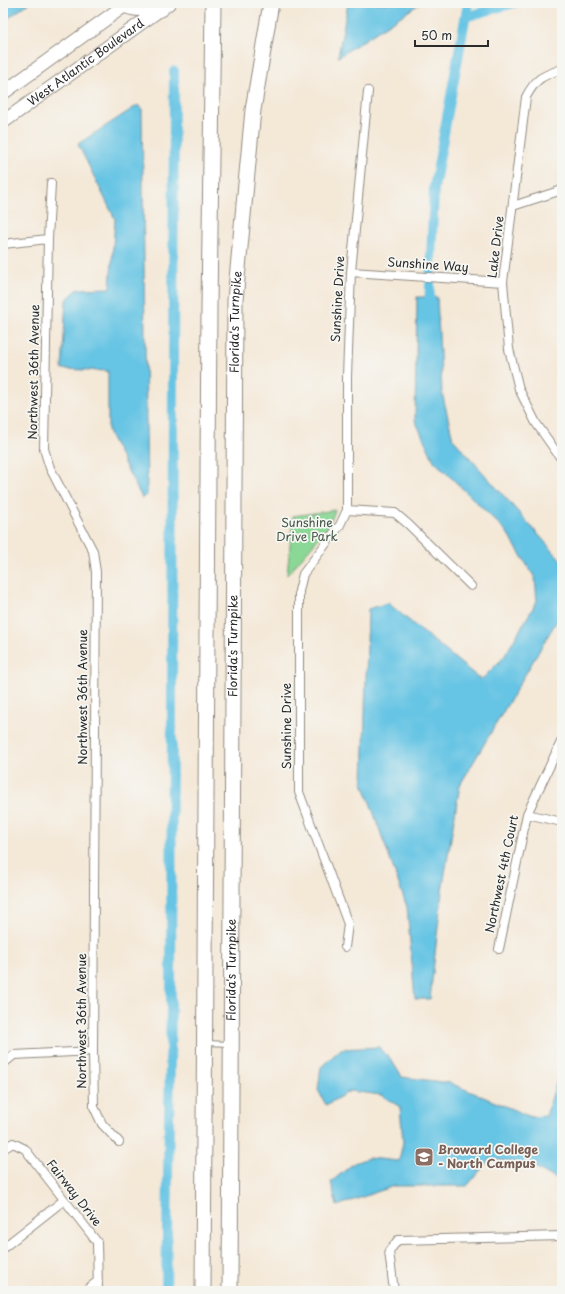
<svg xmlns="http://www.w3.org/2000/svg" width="565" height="1294" font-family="'Playpen Sans',sans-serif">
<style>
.green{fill:#8bd896;stroke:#5b8260}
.water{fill:#66c4e4;stroke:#487888}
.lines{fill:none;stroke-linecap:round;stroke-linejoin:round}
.canal{stroke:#66c4e4;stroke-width:10}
.lane-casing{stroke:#908a81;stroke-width:6}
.street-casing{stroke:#908a81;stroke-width:10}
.primary-casing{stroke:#908a81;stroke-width:15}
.highway-casing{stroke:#908a81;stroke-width:17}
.lane{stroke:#fff;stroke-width:4}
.street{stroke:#fff;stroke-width:8}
.primary{stroke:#fff;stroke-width:13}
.highway{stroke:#fff;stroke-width:15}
.labels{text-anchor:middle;stroke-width:3.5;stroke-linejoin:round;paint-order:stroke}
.street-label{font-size:12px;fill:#2b2b2b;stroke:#f6f6f2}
.park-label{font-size:12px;fill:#435646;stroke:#f6f6f2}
.education-label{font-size:12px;font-weight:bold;fill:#785e54;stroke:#f6f6f2;text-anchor:start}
</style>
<rect width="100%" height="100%" fill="#f6f6f2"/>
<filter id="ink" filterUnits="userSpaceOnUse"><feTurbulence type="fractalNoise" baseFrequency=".025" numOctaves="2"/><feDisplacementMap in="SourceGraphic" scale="8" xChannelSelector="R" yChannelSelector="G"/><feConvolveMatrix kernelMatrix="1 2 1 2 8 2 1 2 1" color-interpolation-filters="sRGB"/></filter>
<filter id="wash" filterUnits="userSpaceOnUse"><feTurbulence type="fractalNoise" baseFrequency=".012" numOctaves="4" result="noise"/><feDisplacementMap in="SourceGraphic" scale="16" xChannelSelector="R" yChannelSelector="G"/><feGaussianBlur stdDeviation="0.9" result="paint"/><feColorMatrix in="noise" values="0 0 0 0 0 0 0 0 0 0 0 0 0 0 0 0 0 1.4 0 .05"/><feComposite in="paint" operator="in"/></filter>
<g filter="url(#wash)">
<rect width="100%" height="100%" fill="#f4e8d7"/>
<path class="green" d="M335 510 329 526 287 575 293 516Z"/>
<path class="water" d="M3 3H29L3 22Z
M348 3H421L338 57Z
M138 105 142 109 147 495 142 498 108 432V371L62 369 66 300 78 289 110 288 115 219 78 144Z
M417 297H437L442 392 453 439 562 561V612L460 785 442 891 430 999H415L407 907 363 783 368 609 388 603 481 680 504 657 537 601 535 578 506 531 434 461 415 420Z
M379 1047 390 1058 402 1077 450 1083 531 1117 546 1116 558 1077 562 1076V1182L529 1164 490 1159 467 1186H394L337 1206 331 1182 354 1163 368 1158 399 1161 403 1142 400 1107 381 1095 350 1091 326 1105 318 1090 321 1067 341 1049Z"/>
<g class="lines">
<path class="canal" d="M465 17 514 3
M429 310 434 188 468 3
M166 1291 171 1005 174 71"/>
</g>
</g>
<g filter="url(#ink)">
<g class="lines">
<defs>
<path id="lane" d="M207 1043 229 1044"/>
<path id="street" d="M562 69C542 76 536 78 526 97L503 282 509 349 519 389 536 423 562 460
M513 206 562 190
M48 239 51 183
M3 244 48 239 44 449 50 468 93 551 96 572 93 1051 94 1107 102 1124 119 1142
M351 272 503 282
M347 510 395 513 409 525 471 586
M527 814 562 822
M345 947 348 924 299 792V591L303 574 340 525 347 510V376L351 272 368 91
M499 949 527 814 562 740
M3 1064 14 1055 93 1051
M3 1149 13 1143 25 1149 97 1242 98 1291
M3 1248 64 1200
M85 1291 98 1281
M394 1291 389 1251 398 1240 562 1236"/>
<g id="primary">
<path d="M3 93 128 3"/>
<path id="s1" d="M3 122 169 3"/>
</g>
<g id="highway">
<path d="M123 3C130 11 150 8 161 9"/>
<path d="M203 1291 209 309 213 3"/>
<path id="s2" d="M230 1291 235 300 253 110 271 3"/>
</g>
</defs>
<use href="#lane" class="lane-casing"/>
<use href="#street" class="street-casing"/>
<use href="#primary" class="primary-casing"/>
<use href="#highway" class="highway-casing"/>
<use href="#lane" class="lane"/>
<use href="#street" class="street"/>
<use href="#primary" class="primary"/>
<use href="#highway" class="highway"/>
</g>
</g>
<defs>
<symbol id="university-square" viewBox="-11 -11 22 22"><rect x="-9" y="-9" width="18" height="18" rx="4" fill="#8d6e63" stroke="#f6f6f2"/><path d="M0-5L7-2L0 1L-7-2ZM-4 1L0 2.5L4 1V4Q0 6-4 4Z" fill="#fff"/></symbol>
</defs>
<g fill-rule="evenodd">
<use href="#university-square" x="413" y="1146" width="22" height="22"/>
</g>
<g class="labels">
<g class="street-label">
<text dy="4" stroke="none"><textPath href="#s1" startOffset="102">West Atlantic Boulevard</textPath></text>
<text transform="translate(496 247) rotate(-83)" y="4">Lake Drive</text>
<text transform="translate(428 265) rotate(4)" y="4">Sunshine Way</text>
<text transform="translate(338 299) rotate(-87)" y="4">Sunshine Drive</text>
<text dy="4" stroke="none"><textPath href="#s2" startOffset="969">Florida's Turnpike</textPath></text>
<text transform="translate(34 372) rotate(-89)" y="4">Northwest 36th Avenue</text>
<text dy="4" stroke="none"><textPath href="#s2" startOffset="645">Florida's Turnpike</textPath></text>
<text transform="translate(83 697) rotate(-90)" y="4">Northwest 36th Avenue</text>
<text transform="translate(287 726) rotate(-90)" y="4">Sunshine Drive</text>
<text transform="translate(502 874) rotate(-78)" y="4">Northwest 4th Court</text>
<text dy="4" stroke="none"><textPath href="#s2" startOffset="321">Florida's Turnpike</textPath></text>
<text transform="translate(82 1021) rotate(-90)" y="4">Northwest 36th Avenue</text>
<text transform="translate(74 1193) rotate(52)" y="4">Fairway Drive</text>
</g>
<g class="park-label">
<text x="307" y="527">Sunshine<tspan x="307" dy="14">Drive Park</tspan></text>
</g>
<g class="education-label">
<text x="438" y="1154">Broward College<tspan x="438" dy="14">- North Campus</tspan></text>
</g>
</g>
<rect width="565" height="1294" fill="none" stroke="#f6f6f2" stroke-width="16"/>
<path d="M415 40v6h73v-6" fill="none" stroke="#2b2b2b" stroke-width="2"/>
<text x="421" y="40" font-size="12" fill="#2b2b2b" stroke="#f6f6f2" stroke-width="3" paint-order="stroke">50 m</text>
</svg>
